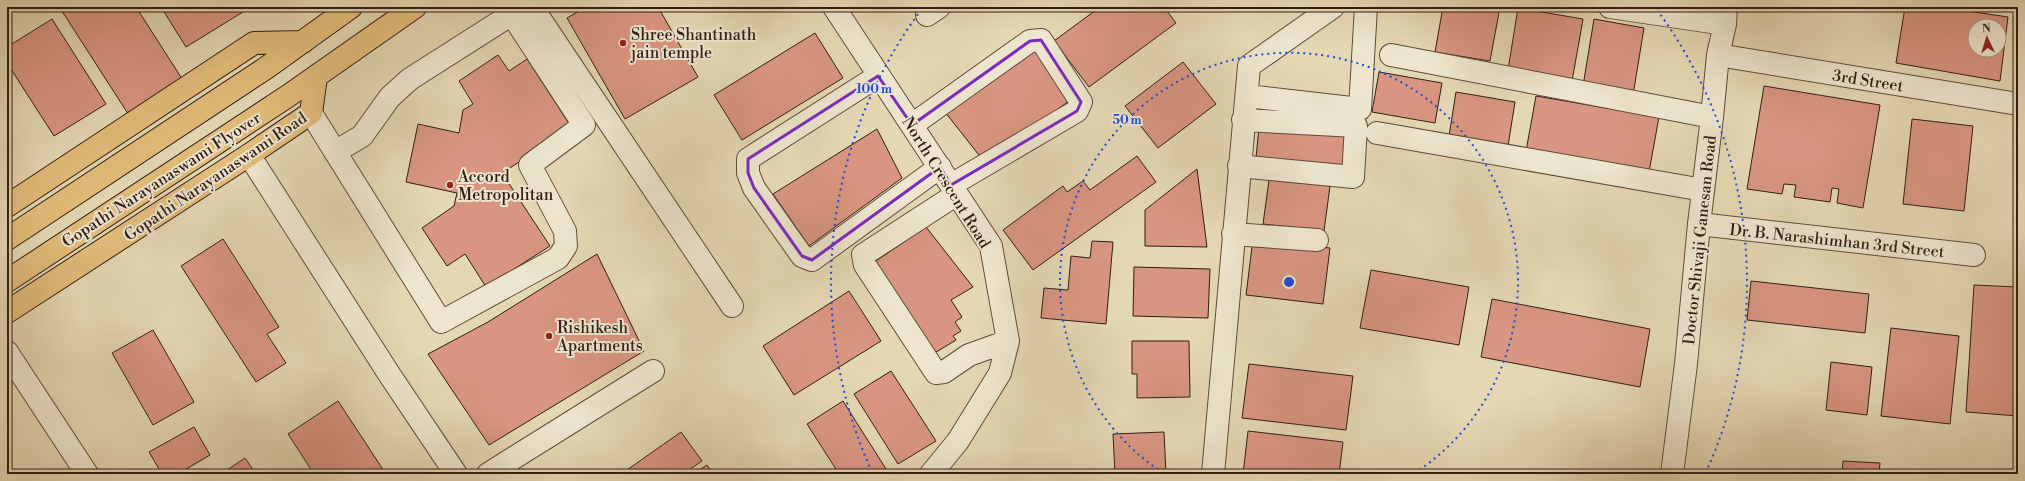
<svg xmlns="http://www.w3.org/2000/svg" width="2025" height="481" font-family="'Libre Bodoni',serif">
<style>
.building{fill:#d89581;stroke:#311e15;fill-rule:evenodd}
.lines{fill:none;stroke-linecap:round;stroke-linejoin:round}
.minor-casing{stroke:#5e4c3c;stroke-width:24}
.major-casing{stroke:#311e15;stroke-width:24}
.minor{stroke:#ede5ce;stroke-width:22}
.major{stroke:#e2bc7a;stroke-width:22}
.marked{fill:none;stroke:#7b2cbf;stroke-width:3;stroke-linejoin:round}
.ring{fill:none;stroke:#1d4ed8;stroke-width:2;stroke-dasharray:2 4}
.poi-dot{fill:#8f2418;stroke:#ede5ce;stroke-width:1.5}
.labels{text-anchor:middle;stroke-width:4;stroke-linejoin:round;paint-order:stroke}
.poi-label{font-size:16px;fill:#311e15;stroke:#ede5ce;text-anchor:start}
.street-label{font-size:16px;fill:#311e15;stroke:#ede5ce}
.centre{fill:#1d4ed8;stroke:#ede5ce;stroke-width:2}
.ring-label{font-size:12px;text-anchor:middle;font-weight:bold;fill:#1d4ed8;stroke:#ede5ce;stroke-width:4;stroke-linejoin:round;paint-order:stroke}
</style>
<rect width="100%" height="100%" fill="#e4d7b3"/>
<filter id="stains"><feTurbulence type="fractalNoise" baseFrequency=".005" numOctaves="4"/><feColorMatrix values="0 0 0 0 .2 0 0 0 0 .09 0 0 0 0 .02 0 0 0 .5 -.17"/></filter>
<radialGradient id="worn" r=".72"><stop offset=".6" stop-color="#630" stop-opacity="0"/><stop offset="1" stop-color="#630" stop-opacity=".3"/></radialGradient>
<path class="building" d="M61 7H136L186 85 132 120 60 8Z
M161 7H251L186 47Z
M586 7H658L698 77 625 119 567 18Z
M1100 7H1164L1176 23 1089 87 1054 41Z
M1443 7H1500L1490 61 1435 52Z
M1905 7H1941L2008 17 2000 81 1896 63ZM1975 26H1999V50H1975Z
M1518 8 1583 19 1571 87 1507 76Z
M52 19 106 104 54 136 7 63V47Z
M1594 19 1644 28 1633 95 1583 86Z
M815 33 843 78 742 140 714 95Z
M1034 44 1074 97 986 164 945 112Z
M498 55 509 71 527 59 572 128 502 173 550 246 486 287 465 254 447 266 422 228 454 206 457 193 406 182 418 124 459 133 463 110 473 104 459 81Z
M1183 62 1216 104 1158 148 1125 106Z
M1379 72 1442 83 1435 123 1372 112Z
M1764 86 1880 105 1863 208 1837 203 1839 189 1832 188 1830 202 1794 197 1796 185 1784 184 1782 194 1747 189Z
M1456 92 1515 102 1508 146 1449 136Z
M1536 96 1659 117 1649 172 1526 151Z
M1912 119 1973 126 1964 211 1903 204Z
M1259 127 1348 131 1343 167 1256 158Z
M877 129 902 178 809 246 773 194Z
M1137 156 1156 182 1033 270 1003 230 1063 186 1067 192 1083 181 1090 190Z
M1197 169 1207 247 1145 246V210Z
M1269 180 1330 186 1324 231 1263 224Z
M926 227 973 287 951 300 962 317 955 322 961 331 953 336 956 340 933 354 876 261Z
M223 239 279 327 267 334 286 363 256 382 181 266Z
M1253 239 1330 248 1323 304 1246 295Z
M1092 241 1113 242 1106 324 1041 318 1044 288 1068 290 1071 256 1090 258Z
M597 254 644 351 489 445 428 354 488 322Z
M1134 267 1210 269 1208 318 1133 316Z
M1371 270 1469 287 1459 345 1360 328Z
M1751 281 1869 294 1865 333 1747 320Z
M1974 285 2018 287V416L1966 412Z
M849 291 881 341 794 395 763 346Z
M1492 299 1650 329 1640 387 1481 357Z
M1891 328 1959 336 1950 424 1881 416Z
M153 330 194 402 153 425 112 353Z
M1132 341H1189L1190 397 1137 398V374H1132Z
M1831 362 1872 367 1867 415 1826 410Z
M1249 364 1353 376 1346 430 1242 418Z
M891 371 936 441 898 464 854 394Z
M338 401 384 471 379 474H314L288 434Z
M843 401 886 469 877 474H839L807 424Z
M194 427 210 455 178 474H162L149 452Z
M1248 431 1343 442 1339 474H1243Z
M681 432 702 461 683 474H626L624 472Z
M1164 432 1166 474H1115L1113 434Z
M245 458 256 474H221Z
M1843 461 1880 463 1879 474H1842Z
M707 465 713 474H693Z"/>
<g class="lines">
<defs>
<path id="minor" d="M532 7 732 306
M834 7 991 246 1008 341 1000 373 958 441 931 474
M1610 7 1725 24
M927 15 939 7
M1391 55 1712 117
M1718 55 2018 104
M878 76 748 159V173L754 188 802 256 812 260 940 167
M1247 96 1360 109 1366 7
M311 113 441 322 558 258 566 246 565 231 530 165 584 125 507 7
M912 125 1030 41 1041 40 1081 102 1077 111 951 185
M1377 133 1703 190
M335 152 362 136 390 97 410 79 512 14
M249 155 389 374 456 474
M1239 166 1353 177 1356 126 1243 120
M957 194 863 255 865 265 936 373 944 372 969 355 1008 341
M1699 224 1974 255
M1233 234 1317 240
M7 352 87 474
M488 474 653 371
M1213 474 1249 66 1333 7
M1672 474 1686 364 1699 224 1712 117 1718 55 1725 24 1726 7"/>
<path id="major" d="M7 206 254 43 303 42
M7 239 266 68 351 7
M7 281 288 96 415 7
M7 312 249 155 311 113 316 77"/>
</defs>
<use href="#minor" class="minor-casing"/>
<use href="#major" class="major-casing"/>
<use href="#minor" class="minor"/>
<use href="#major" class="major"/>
</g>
<path class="marked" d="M1041 40 1081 102 1077 111 951 185 940 167 812 260 802 256 754 188 748 173V159L878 76 912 125 1030 41Z"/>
<g class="ring">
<path d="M1163 473A229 229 0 1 1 1415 473"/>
<path d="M872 472A458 458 0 0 1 921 10M1657 10A458 458 0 0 1 1706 472"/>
</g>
<g class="poi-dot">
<circle cx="623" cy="43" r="4"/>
<circle cx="450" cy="185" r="4"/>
<circle cx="549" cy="336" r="4"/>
</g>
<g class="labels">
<g class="poi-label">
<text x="631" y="40">Shree Shantinath<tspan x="631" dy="18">jain temple</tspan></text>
<text x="458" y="182">Accord<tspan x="458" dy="18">Metropolitan</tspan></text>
<text x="557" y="333">Rishikesh<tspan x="557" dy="18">Apartments</tspan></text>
</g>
<g class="street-label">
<text transform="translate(1868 80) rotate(9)" y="6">3rd Street</text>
<text transform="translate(215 176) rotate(-34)" y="6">Gopathi Narayanaswami Road</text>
<text transform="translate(161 179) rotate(-33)" y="6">Gopathi Narayanaswami Flyover</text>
<text transform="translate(947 182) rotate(58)" y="6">North Crescent Road</text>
<text transform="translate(1699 240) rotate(-84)" y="6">Doctor Shivaji Ganesan Road</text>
<text transform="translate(1837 240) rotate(6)" y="6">Dr. B. Narashimhan 3rd Street</text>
</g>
</g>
<circle cx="1289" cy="282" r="6" class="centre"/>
<g class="ring-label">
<text x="874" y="93">100 m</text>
<text x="1127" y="124">50 m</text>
</g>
<rect width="2025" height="481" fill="none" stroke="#e4d7b3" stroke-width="24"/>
<rect x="8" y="8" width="2009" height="465" fill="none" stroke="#311e15" stroke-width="2"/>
<rect x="12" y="12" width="2001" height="457" fill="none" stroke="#311e15"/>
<g transform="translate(1987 38) rotate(356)"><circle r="19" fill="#ede5ce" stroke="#a29584"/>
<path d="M0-3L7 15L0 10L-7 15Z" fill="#8f2418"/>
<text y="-6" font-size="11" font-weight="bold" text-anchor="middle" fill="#311e15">N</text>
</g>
<rect width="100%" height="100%" filter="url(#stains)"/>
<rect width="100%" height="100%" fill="url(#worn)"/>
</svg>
